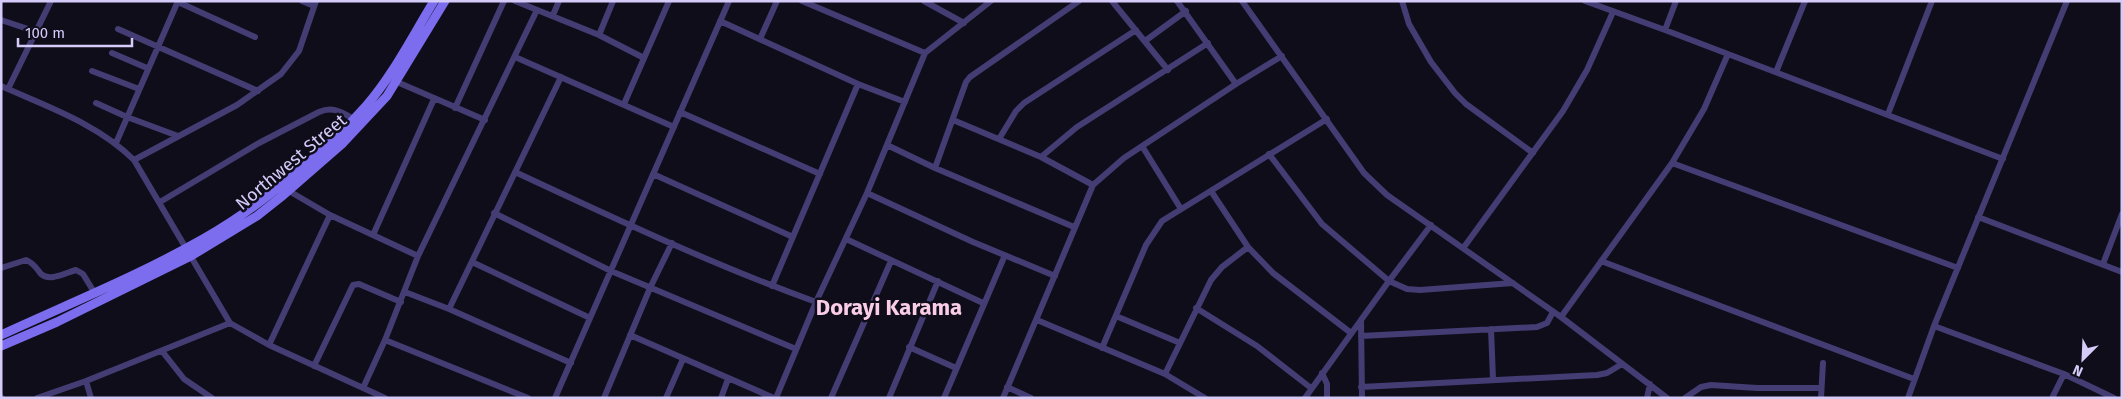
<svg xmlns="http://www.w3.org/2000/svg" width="2123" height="399" font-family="'Fira Sans',sans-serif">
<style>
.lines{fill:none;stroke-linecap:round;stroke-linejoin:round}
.street{stroke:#433d74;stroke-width:6}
.secondary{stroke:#7b6dee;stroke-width:9}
.labels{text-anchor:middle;stroke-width:5;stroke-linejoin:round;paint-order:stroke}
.street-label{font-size:18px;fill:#d4cbf9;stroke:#100d1a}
.district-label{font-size:22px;font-weight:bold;fill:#f9cde6;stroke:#100d1a}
</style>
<rect width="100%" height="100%" fill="#100d1a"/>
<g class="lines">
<path class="street" d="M302 1 314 6
M515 1 599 35 644 58
M802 1 925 53
M924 1 964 23
M1112 1 1168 70
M1177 1 1236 84
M1242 1 1364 173 1387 195 1561 317 1667 398
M1402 1 1409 24 1431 62 1455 93 1466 104 1533 153
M1585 1 1665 30 2003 159
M178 2 255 37
M553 15 559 1
M1 20 37 32
M720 21 858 84 905 102
M118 29 258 91
M1665 30 1676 1
M599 35 613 1
M760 39 777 1
M1145 41 1186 11
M112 53 147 68
M515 57 674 127
M92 71 139 89
M1776 72 1805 1
M397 82 485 120
M1 86C48 107 98 124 134 160L230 323 269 345 385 398
M8 89 51 1
M96 103 127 117 178 136
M624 104 669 1
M455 108 504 1
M680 112 820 174
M1888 114 1932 1
M953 120 1041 157 1093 185
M999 139 1016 111 1024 103 1136 30
M116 143 178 1
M887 145 935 168 1074 227
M1142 146 1181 209
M1269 154 1322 224 1389 281 1407 289 1420 290 1513 283
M1041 157 1077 127 1208 43
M134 160 237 105 281 74 299 51 316 1
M1672 163 1958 268
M935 168 966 82 970 77 1079 1
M515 172C614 218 713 265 816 302
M653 174 793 237
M289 191 330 215 418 256
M1211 191 1248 247 1273 273 1351 333
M867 193 973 242 1055 276
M160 202 259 143 319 112C333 106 341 112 354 119
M494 213 611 271 796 349
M1978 217 2122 272
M373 235 434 99
M846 239 983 303
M1464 247 1563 111 1587 70 1613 12
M1601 261 1914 379
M472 262 590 318
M2103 264 2122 214
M1 268 26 260C34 263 36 268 41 274 50 282 65 273 76 270L83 274 94 292
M772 286 858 84
M405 292 449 309 571 363
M1196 308 1257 346 1311 388
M449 309 561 77
M1116 316 1180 343
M1561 317 1672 163 1704 109 1728 54
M1037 320 1165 374 1205 398
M1361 320 1362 398
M1934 326 2064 374 2114 398
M1491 329 1493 379
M630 335 774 398
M1361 336 1537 327 1547 323 1553 312
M385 340 528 398
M269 345 330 215
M909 347 956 368
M1102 348 1146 245 1162 221 1327 119
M162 351 184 379 212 398
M314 366 353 285 359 284 401 302
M1322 373 1327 384V398
M1165 374 1211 280 1222 267 1248 247
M86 381 91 398
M1007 387 1031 398
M1361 387 1597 375 1607 373 1622 364
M363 388 385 340 418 256 537 10
M1 397 2 398
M37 398 86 381 230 323
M555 398 729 1
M604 398 650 288 672 243
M666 398 683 359
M721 398 728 379
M776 398 816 302 867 193 925 53 991 1
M831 398 891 261
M889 398 938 281
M944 398 1005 255
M1003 398 1093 185 1124 158 1236 84 1282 56
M1305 398 1389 281 1431 225
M1647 398 1650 384
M1685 398 1701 387 1711 385 1757 388H1821
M1821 398 1823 363
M1908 398 1934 326 2067 1
M2052 398 2064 374"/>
<path class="secondary" d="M1 335C68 304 138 276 203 239 258 208 324 154 366 106 393 75 412 37 434 1
M1 346 57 322 191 256 257 216 281 197 343 143 387 96 445 1"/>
</g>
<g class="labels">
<g class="street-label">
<text transform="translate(291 162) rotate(-40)" y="6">Northwest Street</text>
</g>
<g class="district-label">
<text x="889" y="315">Dorayi Karama</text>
</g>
</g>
<rect width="2123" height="399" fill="none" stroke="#d4cbf9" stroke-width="5"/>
<g transform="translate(2083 359) rotate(204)" stroke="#100d1a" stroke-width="4" paint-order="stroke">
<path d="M0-4L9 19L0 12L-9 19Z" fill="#d4cbf9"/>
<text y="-8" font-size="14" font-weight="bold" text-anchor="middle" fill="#d4cbf9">N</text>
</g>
<path d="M18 38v8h114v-8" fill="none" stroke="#d4cbf9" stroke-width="2.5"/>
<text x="25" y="38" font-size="15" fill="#d4cbf9" stroke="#100d1a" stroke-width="4" paint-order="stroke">100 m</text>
</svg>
